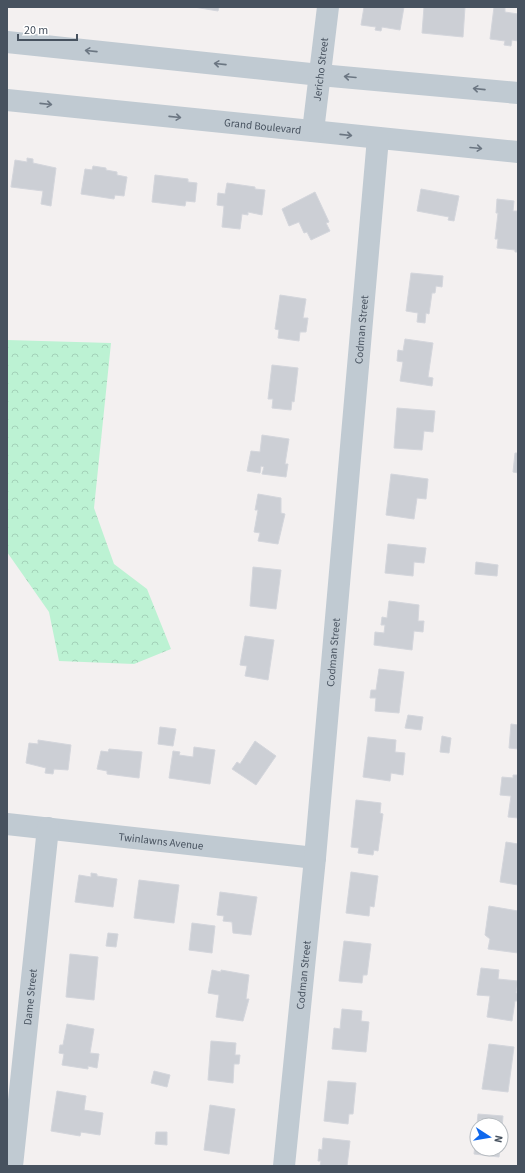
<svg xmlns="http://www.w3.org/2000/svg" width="525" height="1173" font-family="'Source Sans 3',sans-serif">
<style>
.forest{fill:url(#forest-crowns)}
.building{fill:#cccfd5;stroke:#d4d6dc}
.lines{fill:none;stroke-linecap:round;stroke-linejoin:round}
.minor{stroke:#c0cad2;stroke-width:22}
.oneway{stroke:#6b7682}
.labels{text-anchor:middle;stroke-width:4;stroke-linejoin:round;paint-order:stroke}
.street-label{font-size:11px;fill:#47525f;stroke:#fff}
</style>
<defs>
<pattern id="forest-crowns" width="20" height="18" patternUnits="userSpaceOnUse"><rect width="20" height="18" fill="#bcf2d3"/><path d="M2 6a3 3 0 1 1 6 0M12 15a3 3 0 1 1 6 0" fill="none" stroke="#a3d1b8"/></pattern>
</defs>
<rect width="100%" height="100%" fill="#f3f0f0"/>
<path class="forest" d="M7 340 111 343 94 508 114 564 147 589 171 649 134 664 59 661 49 612 7 552Z"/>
<path class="building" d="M194 7H219L218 11Z
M364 7H404L400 30 382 27 381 31 375 30 376 27 361 25Z
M424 7H465L463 37 422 33Z
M494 7H505V12L518 14V41L512 40 511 46 504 45 505 41 490 39Z
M27 158 33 159V163L56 168 51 206 41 204 43 191 11 187 15 160 27 162Z
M93 166 106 168V170L117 172V175L127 177 124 196 115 195 114 199 81 194 85 169 92 170Z
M155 175 188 179V182L197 183 195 202 186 201 185 206 152 202Z
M227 183 255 187V189L265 190 262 215 248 212V215L242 214 240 229 222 227 224 206 217 205 218 193 225 194Z
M421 189 459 196 454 221 448 220 449 217 417 211Z
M315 192 329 222 326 223 330 231 311 240 307 232 304 233 299 222 289 226 282 209Z
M497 199 514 201 513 211H518V252H515V250L497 248 498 239H495L498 213H496Z
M411 273 443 276 442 287 436 286 435 293H432L429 314 426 313 425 323 417 322 418 313 406 311Z
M280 295 306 299 303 318H308L306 332H300L299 341 278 338 279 330 275 329Z
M405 339 433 343 428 377 433 378 432 386 400 381 403 362 397 361 398 350 403 351Z
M272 365 298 368 294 402 292 401 291 410 272 408 273 399H268Z
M397 408 435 411 433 432 424 431 422 450 394 448Z
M262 435 289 439 285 464H288L286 477 262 474 264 467 261 466 260 473 247 471 251 451 260 452Z
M515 453H518V473L513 472Z
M391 474 428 479 426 499 417 498 414 519 386 515Z
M258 494 281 498V513L285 514 278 544 258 541 260 533 254 532 258 510H255Z
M388 544 426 548 424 563 414 562 413 576 385 573Z
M476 562 498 565 497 576 475 574Z
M253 567 281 570 276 609 250 606Z
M389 601 419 605 418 621H424L423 632 414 631 412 650 374 645 375 632 384 633 385 625H381L382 617 387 618Z
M245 636 274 640 268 680 245 676 247 666 240 665Z
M379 669 404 672 399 713 375 711 376 698H370L371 690H376Z
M408 715 423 717 421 730 405 728Z
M511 724 518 725V749L509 748Z
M160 727 176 729 173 746 158 744Z
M442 736 451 738 449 753 440 752Z
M368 737 396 740 395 752 405 753 403 775 391 773 390 781 363 777Z
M38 740 71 745 68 770 54 769 53 774 45 773 46 768 26 763 29 743 38 744Z
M255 741 276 756 256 785 232 769 237 762 240 764Z
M194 747 215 750 210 784 169 778 173 751 180 752 179 755 193 757Z
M109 749 142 752 139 778 107 774V771L97 769 101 751 108 752Z
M513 775H518V818L508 817 511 796 500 795 502 777 513 778Z
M356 800 381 803 380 813 383 814 378 851 374 850 373 855 358 853 359 848 351 847Z
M506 842 518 844V885L500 882Z
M351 872 378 876 374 907 370 906 369 916 346 913Z
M91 873 97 874V876L117 879 113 907 75 902 79 875 91 877Z
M139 880 179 885 174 923 134 918Z
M220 892 257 897 251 935 233 933 232 922 223 921 224 916 217 915Z
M489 906 518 911V953L488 949 490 939 485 935Z
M192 923 215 926 212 953 189 950Z
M108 933 118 934 116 947 106 946Z
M344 941 371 944 367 975H363L362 983 339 981Z
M70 954 98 957 94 1000 66 997Z
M481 968 499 970 498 979 518 981 516 993H518V1001H515L512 1021 487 1017 490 996 477 995Z
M212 970 221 972V970L249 975 246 999H249L243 1021 216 1017 219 995 208 993Z
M342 1009 362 1011 361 1021 369 1022 366 1052 332 1049 334 1028 340 1029Z
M67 1024 94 1029 90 1053 99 1054 97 1068 88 1066V1069L62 1065 64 1054 59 1053 60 1045H63Z
M211 1041 236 1043 235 1055H240L239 1064H234L233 1083 208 1080Z
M489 1044 514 1047 508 1092 482 1089Z
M154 1071 170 1075 167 1087 151 1083Z
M328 1081 356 1083 353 1114H349L348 1124 324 1121Z
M57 1091 86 1096 84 1110 103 1113 100 1135 81 1132 80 1136 51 1131Z
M210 1105 235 1109 229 1154 204 1150Z
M478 1114 503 1116 502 1129H506V1137L501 1136V1139V1125H477V1149H500L499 1157 474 1154Z
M156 1132H167V1145L155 1144Z
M323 1138 350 1141 347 1166H320L321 1161H318L319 1149 322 1150Z"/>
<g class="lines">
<g class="minor">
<path d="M7 42 320 75 518 93"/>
<path id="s1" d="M7 100 518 152"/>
<path id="s2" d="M313 131 328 7"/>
<path id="s3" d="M7 824 315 858"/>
<path id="s4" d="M12 1166 48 828"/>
<path id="s5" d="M284 1166 315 858 378 138"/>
</g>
</g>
<defs><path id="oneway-shaft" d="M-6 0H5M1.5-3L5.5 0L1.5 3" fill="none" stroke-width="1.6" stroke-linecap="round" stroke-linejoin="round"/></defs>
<g class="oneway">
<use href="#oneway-shaft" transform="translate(91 51) rotate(-174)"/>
<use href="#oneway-shaft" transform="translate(220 64) rotate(-174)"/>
<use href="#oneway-shaft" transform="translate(350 77) rotate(-175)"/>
<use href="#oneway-shaft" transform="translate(479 89) rotate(-174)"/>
<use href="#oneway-shaft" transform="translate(46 104) rotate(6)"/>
<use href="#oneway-shaft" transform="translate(175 117) rotate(6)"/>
<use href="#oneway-shaft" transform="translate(346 135) rotate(6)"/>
<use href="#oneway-shaft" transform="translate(476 148) rotate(5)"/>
</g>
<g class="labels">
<g class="street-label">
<text dy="4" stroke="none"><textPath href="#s2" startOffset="62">Jericho Street</textPath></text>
<text dy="4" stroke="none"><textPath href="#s1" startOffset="257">Grand Boulevard</textPath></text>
<text dy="4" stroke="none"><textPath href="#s5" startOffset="840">Codman Street</textPath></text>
<text dy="4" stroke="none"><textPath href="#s5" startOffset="516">Codman Street</textPath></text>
<text dy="4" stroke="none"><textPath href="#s3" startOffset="155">Twinlawns Avenue</textPath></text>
<text dy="4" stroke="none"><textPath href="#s5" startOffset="192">Codman Street</textPath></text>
<text dy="4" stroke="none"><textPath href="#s4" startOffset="170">Dame Street</textPath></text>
</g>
</g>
<rect width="525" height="1173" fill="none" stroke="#47525f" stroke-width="16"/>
<g transform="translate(489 1137) rotate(102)"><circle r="19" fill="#ffffff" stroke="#b5babf"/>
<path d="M0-3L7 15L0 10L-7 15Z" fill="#0f68ed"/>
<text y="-6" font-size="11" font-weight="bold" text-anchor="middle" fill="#47525f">N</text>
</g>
<path d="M18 34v6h59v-6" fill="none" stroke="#47525f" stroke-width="2"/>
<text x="24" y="34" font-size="12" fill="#47525f" stroke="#ffffff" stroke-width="3" paint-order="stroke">20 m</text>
</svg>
